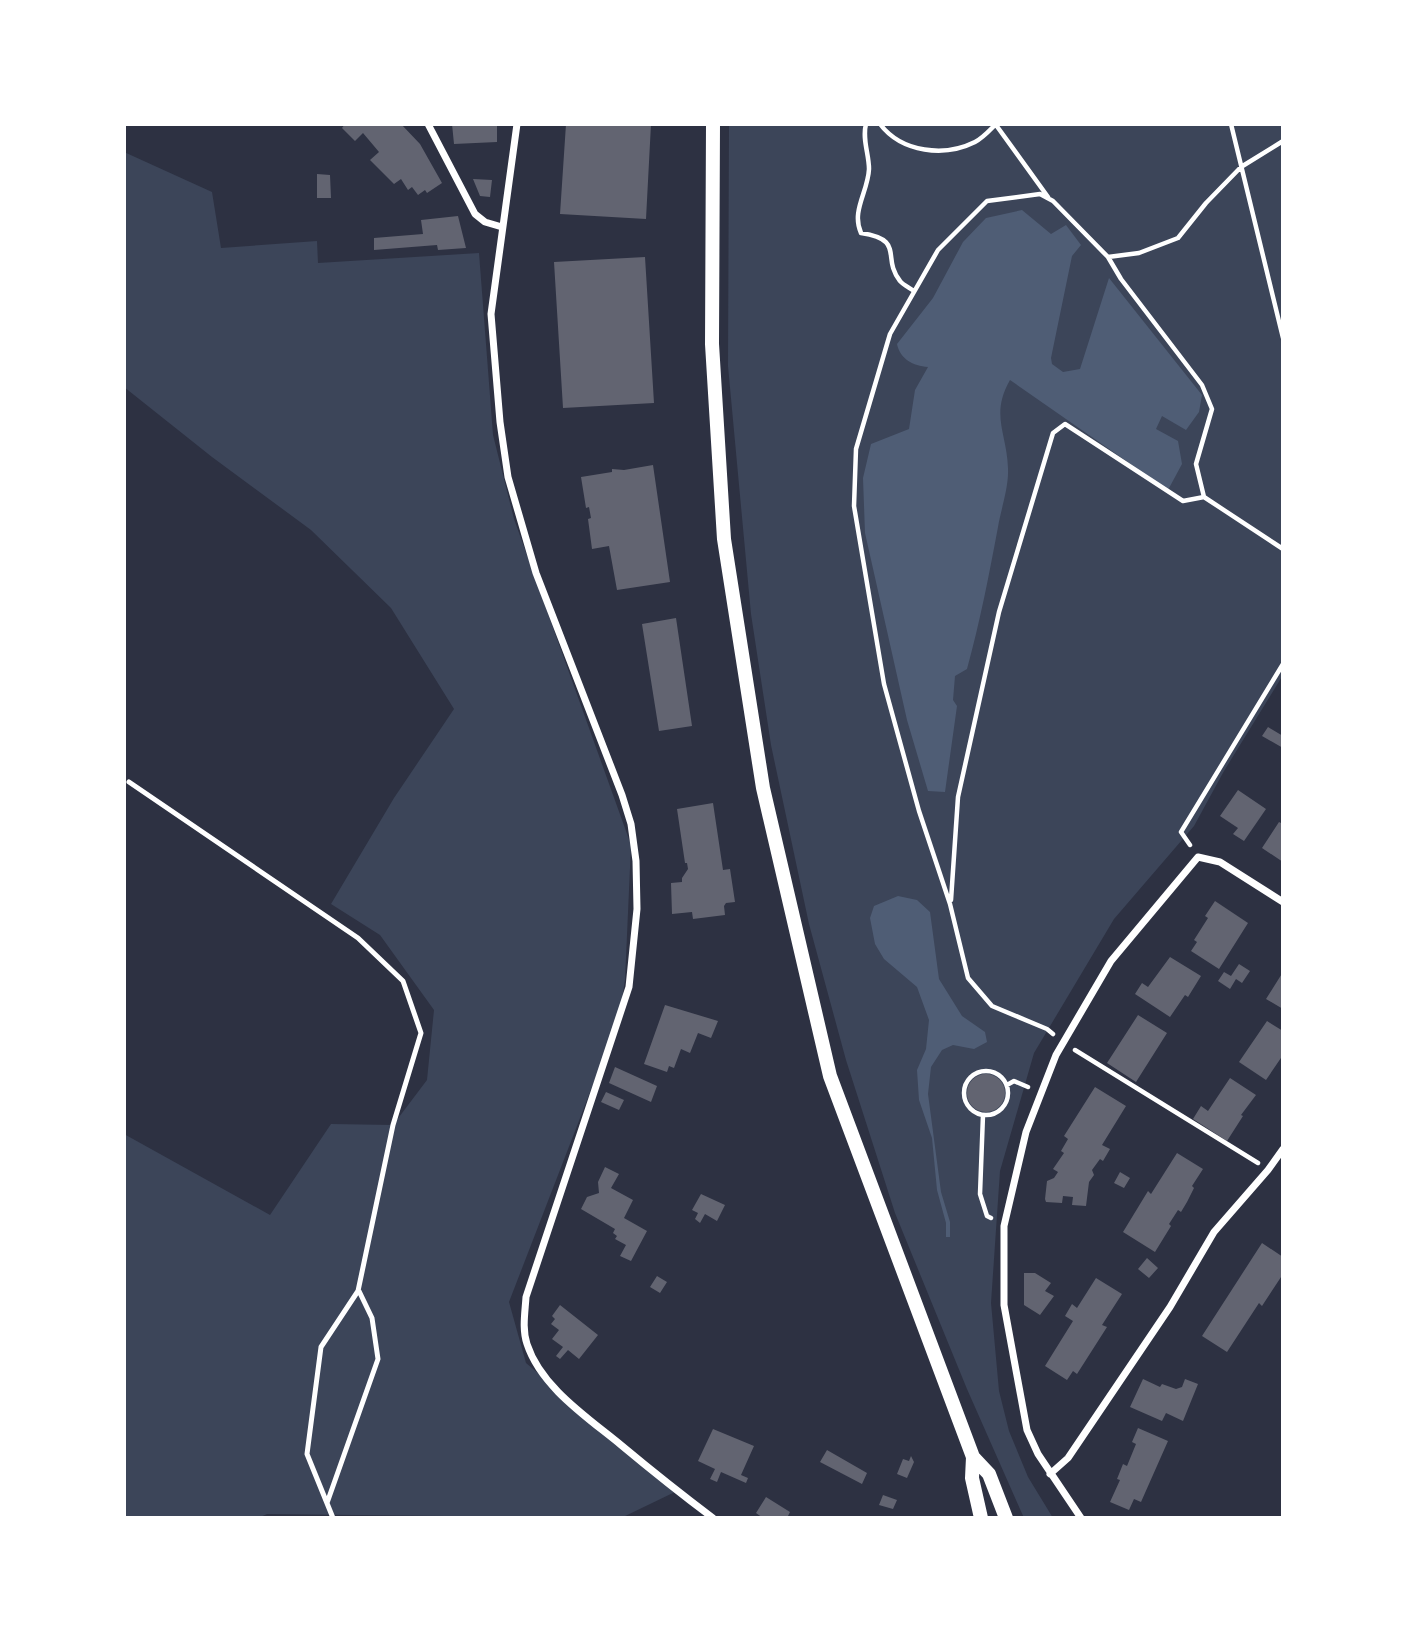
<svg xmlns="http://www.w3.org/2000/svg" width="1407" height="1642" font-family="'DejaVu Sans',sans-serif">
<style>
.green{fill:#3c4559}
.water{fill:#4f5d75}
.building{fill:#626471}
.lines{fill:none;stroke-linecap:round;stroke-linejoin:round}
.path{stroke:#fff;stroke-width:4.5}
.service{stroke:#fff;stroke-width:5}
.minor{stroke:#fff;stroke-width:7}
.secondary{stroke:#fff;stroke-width:14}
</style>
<rect width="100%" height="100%" fill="#2d3142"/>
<path class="green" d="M729 124H1283V675L1224 771 1194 826 1114 919 1034 1053 1000 1171 991 1303 999 1391 1009 1431 1028 1477 1053 1518H1024L967 1389 895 1213 846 1060 809 924 771 745 751 614 728 366Z
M124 152 212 192 221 248 317 241 318 263 479 253 493 435 514 519 631 845 625 980 619 1017 509 1302 526 1363 677 1491 621 1518 267 1514 258 1518H124V1134L270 1215 331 1124 393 1125 427 1080 434 1010 380 935 331 904 394 798 454 709 391 608 311 530 212 457 124 387Z"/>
<path class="water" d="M1022 210 1051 234 1066 225 1081 245 1072 256 1051 358 1052 364 1063 372 1080 369 1109 278 1202 395 1199 412 1186 430 1162 416 1156 429 1178 441 1182 464 1168 490 1010 380C990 415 1007 433 1008 468 1009 487 1001 509 998 527 989 575 980 622 967 669L955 676 953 700 957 706 945 792 928 791 907 720 865 533 863 478 871 444 909 429 915 390 928 367C913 366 900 359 897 344L933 298 963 242 986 218Z
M898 896 917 900 930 912 939 979 962 1016 985 1032 987 1042 974 1049 953 1045 942 1050 931 1067 928 1094 941 1192 950 1222V1237H946V1223L937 1190 932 1138 919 1100 917 1070 926 1049 929 1020 917 987 884 959 875 944 870 918 874 906Z"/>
<path class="building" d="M345 124H401L420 144 442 183 427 193 425 190 418 195 412 187 408 190 401 179 394 184 370 160 379 152 363 133 355 141 342 128Z
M452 124H497V142L454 144Z
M566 124H651L646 219 560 214Z
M317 174 330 175 331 198H317Z
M473 179 492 180 490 197 480 196Z
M458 216 466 248 438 250 437 245 374 250V238L423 234 421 220Z
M645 257 654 403 563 408 554 262Z
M653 465 670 582 617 590 609 546 592 549 588 519 591 518 589 507 586 508 581 477 612 472V469L624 470Z
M676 618 692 726 659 731 642 624Z
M1268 727 1283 736V748L1262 736Z
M1238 790 1266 809 1244 841 1233 834 1238 828 1220 816Z
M713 803 723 870 730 869 735 902 726 903 724 906 725 915 693 919 692 912 672 914 671 883 682 882V878L688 869 687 863H685L677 809Z
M1279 822 1283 824V862L1262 848Z
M1215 901 1248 923 1219 969 1191 951 1197 942 1194 940 1208 918 1205 916Z
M1170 957 1201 976 1188 997 1185 995 1170 1017 1135 994 1142 983 1148 987Z
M1239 964 1250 971 1242 983 1236 979 1230 989 1218 981 1224 972 1231 976Z
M1283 972V1009L1266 999Z
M665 1005 718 1021 711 1038 698 1033 690 1053 681 1049 674 1068 669 1066 667 1072 644 1064Z
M1138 1015 1167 1033 1136 1082 1107 1063Z
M1267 1021 1283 1031V1055L1266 1080 1239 1062Z
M615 1067 657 1086 651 1102 609 1083Z
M967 1093a19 19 0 1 1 38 0a19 19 0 1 1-38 0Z
M1230 1078 1256 1095 1241 1115 1243 1116 1227 1141 1193 1119 1201 1106 1208 1111Z
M1095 1087 1126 1106 1102 1145 1110 1149 1103 1161 1100 1159 1092 1170 1094 1175 1089 1182 1086 1206 1072 1205 1073 1197 1063 1196 1062 1203 1046 1202 1045 1199 1047 1181 1054 1178 1058 1172 1053 1169 1064 1153 1061 1151 1068 1139 1064 1136Z
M606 1092 624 1100 619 1110 601 1102Z
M1177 1153 1203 1169 1192 1186 1194 1188 1187 1202 1181 1212 1178 1210 1169 1224 1171 1226 1155 1252 1123 1232 1148 1191 1151 1194Z
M605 1167 619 1174 611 1188 633 1200 624 1218 647 1231 631 1261 620 1256 626 1245 615 1239 617 1236 613 1233 615 1229 581 1209 587 1197 599 1193 598 1182Z
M1120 1172 1130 1178 1124 1188 1114 1183Z
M701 1194 725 1205 717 1221 705 1214 700 1223 695 1219 698 1213 692 1210Z
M1262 1243 1283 1257V1274L1262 1306 1259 1303 1227 1352 1202 1336Z
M1147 1258 1158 1268 1149 1278 1138 1269Z
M1024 1273H1035L1051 1283 1045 1291 1054 1296 1040 1315 1024 1305Z
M657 1276 667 1282 660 1293 650 1287Z
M1096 1278 1122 1294 1102 1325 1107 1327 1077 1374 1073 1371 1067 1380 1045 1366 1073 1321 1065 1316 1072 1304 1077 1308Z
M560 1305 598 1335 579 1359 568 1350 560 1359 556 1356 563 1347 552 1339 559 1330 551 1324 555 1319 552 1316Z
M1143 1379 1160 1387 1162 1384 1176 1389 1182 1387 1185 1379 1198 1384 1183 1421 1166 1413 1162 1421 1130 1407Z
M1138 1428 1168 1441 1141 1502 1134 1499 1129 1510 1110 1502 1120 1480 1117 1479 1123 1464 1127 1466 1136 1444 1132 1442Z
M713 1429 754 1446 741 1475 748 1478 746 1483 721 1472 717 1482 710 1479 715 1469 698 1461Z
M827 1450 867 1473 862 1484 820 1462Z
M911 1456 914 1462 907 1478 897 1474 903 1459 909 1461Z
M883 1495 897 1500 893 1509 879 1505Z
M766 1497 790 1512 787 1518H763L756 1513Z"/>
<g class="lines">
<path class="path" d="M866 124C862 139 869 154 869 169 868 192 851 211 861 233 906 240 881 257 900 281 903 285 910 288 914 291
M880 124C902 153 945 157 975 142 983 138 990 130 996 124
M1231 124 1283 338
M996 125 1048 197
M1108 257 1139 253 1178 238 1206 203 1241 167 1283 141
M1190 845 1181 832 1283 664
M951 900 958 797 999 612 1053 433 1065 424 1183 501 1204 497
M1053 1034 1047 1029 992 1006 968 978 950 904 919 811 884 684 854 506 856 449 890 334 938 250 987 201 1040 194 1053 201 1108 257 1121 279 1202 385 1212 409 1196 464 1204 497 1283 549
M1075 1050 1258 1163
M964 1093a22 22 0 1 1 44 0a22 22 0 1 1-44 0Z
M1007 1085 1014 1081 1028 1087
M983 1115 980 1194 987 1216 991 1218"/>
<path class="service" d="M129 782 358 938 403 981 421 1033 393 1125 358 1291 321 1347 307 1454 333 1518
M327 1503 378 1359 372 1318 359 1291"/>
<path class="minor" d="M428 124 475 214 485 222 502 227
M517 124 491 314 500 422 508 477 536 573 622 795 631 824 636 861 637 909 629 987 526 1297C525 1313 522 1329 527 1344 541 1387 587 1417 621 1445 651 1470 681 1494 713 1518
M1050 1474 1068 1458 1170 1307 1214 1232 1268 1170 1283 1149
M1081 1518 1038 1454 1027 1430 1004 1305V1226L1026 1132 1056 1055 1111 961 1198 857 1220 862 1283 902"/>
<path class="secondary" d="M713 124 712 344 724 539 763 788 830 1076 973 1457 989 1474 1006 1518
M973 1457 972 1478 981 1518"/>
</g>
<rect width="1407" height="1642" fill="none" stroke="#ffffff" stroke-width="252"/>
</svg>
